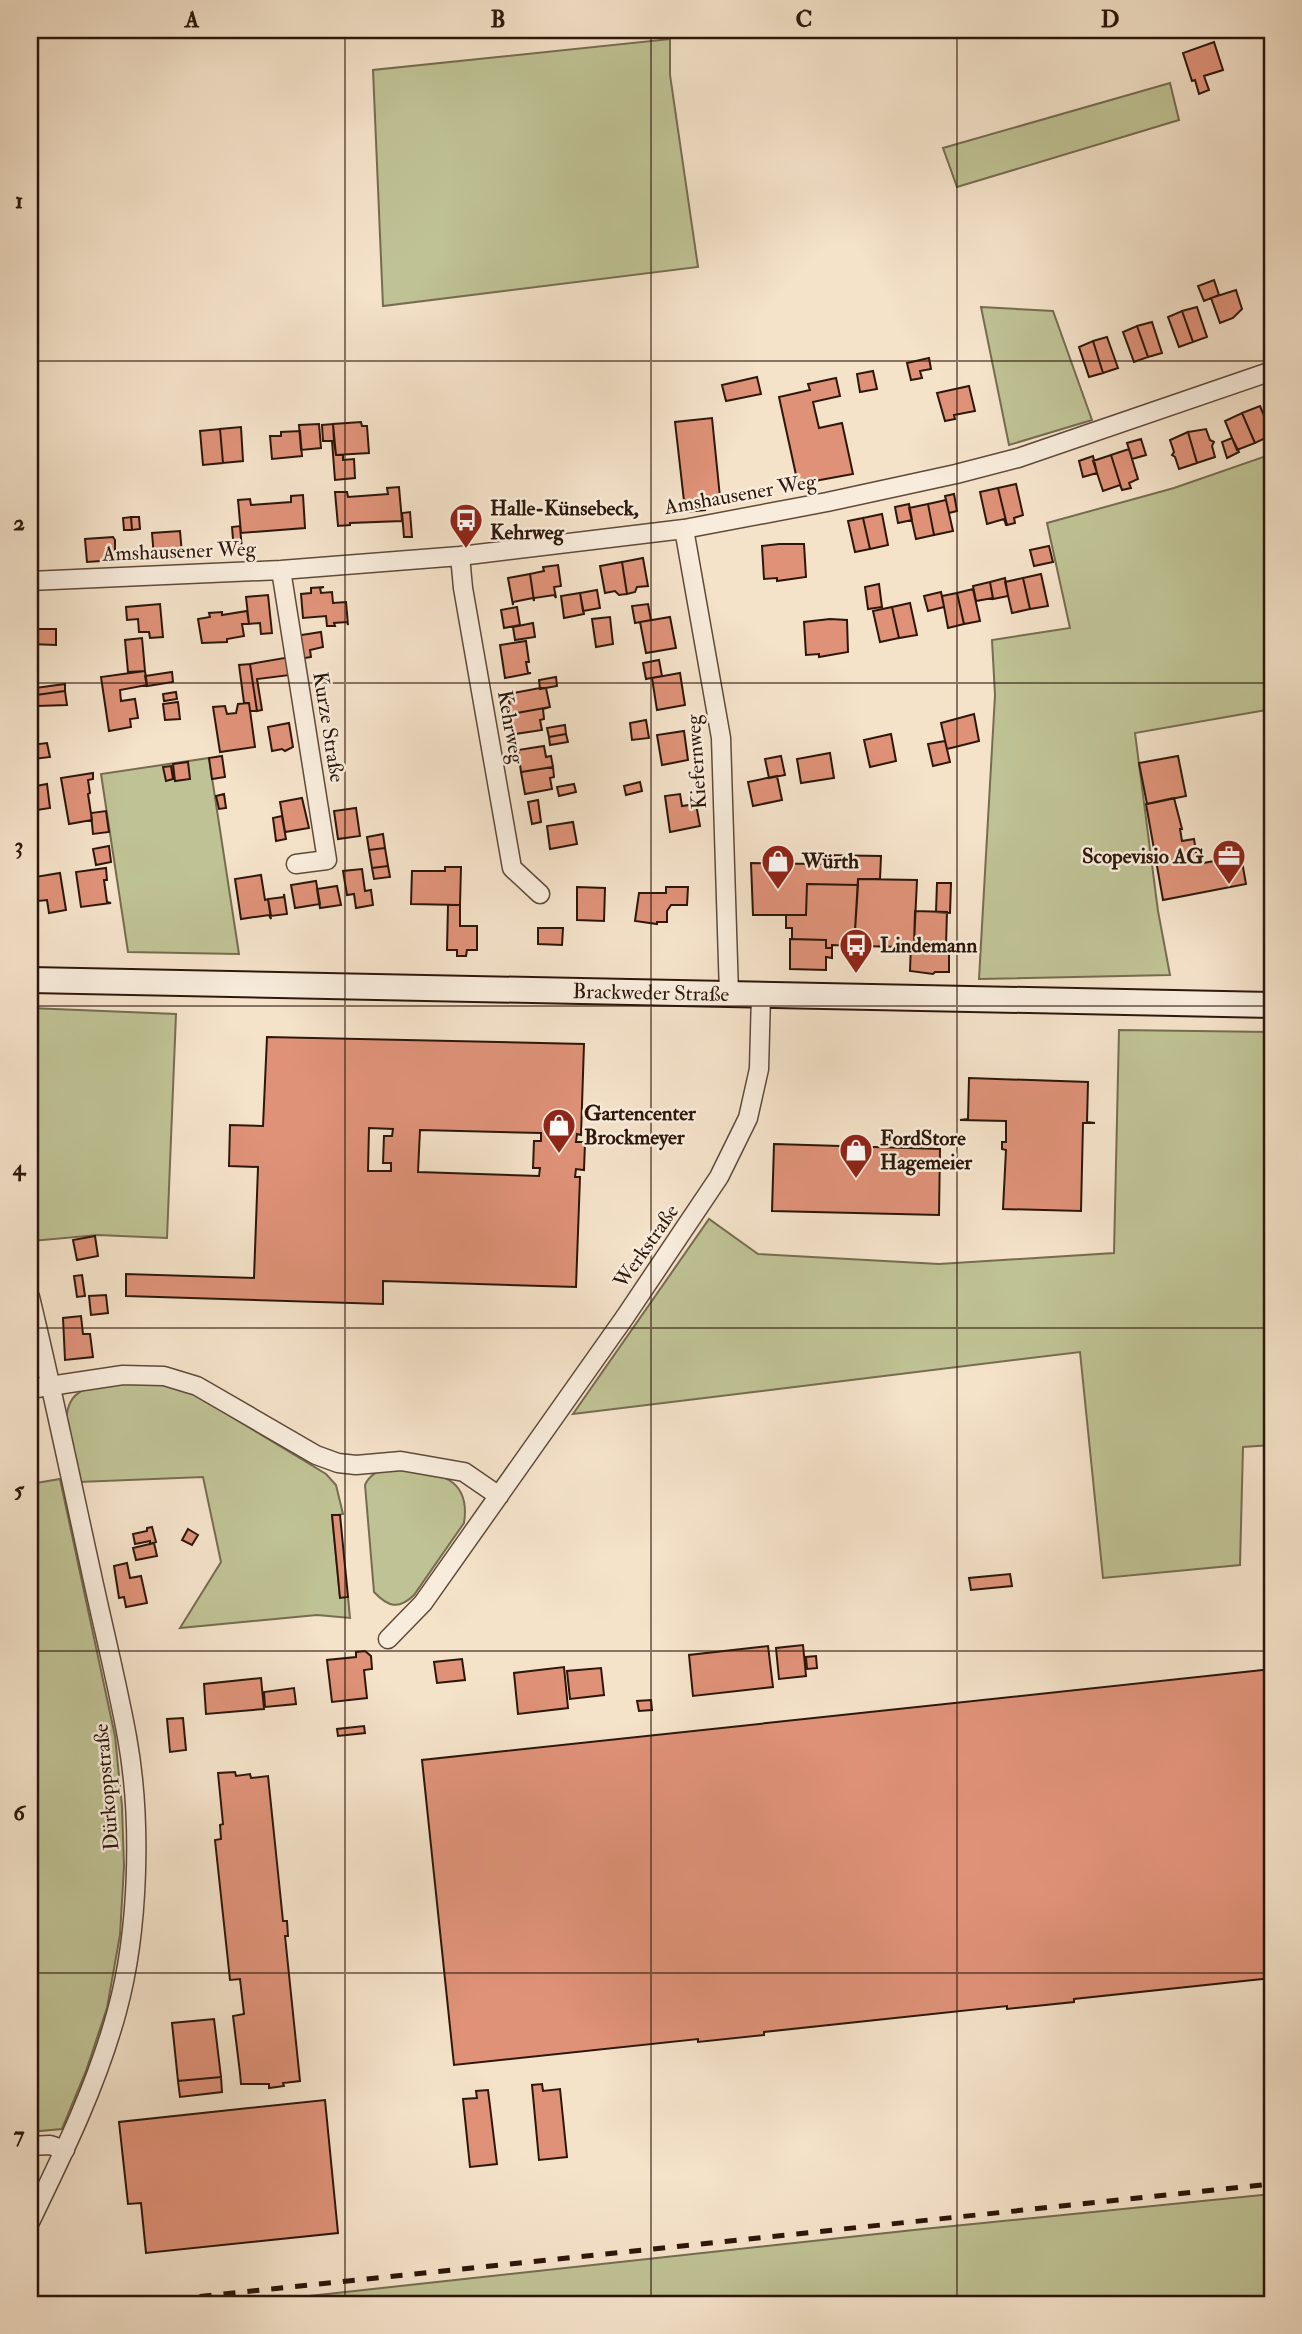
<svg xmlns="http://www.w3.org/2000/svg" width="1302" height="2334" font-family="'IM FELL Double Pica',serif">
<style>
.green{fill:#bfc294;stroke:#766c50;stroke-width:2}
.building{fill:#df9278;stroke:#2d170b;stroke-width:2;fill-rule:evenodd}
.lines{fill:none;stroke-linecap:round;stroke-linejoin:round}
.street-casing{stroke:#5f4a3a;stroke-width:21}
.secondary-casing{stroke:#2d170b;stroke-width:28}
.street{stroke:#f8ecdc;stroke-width:18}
.secondary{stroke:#f8ecdc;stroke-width:24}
.rail{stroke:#2d170b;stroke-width:5;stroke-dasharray:12 12;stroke-linecap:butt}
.grid{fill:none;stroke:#2d170b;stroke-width:2;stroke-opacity:0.55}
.labels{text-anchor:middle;stroke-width:5;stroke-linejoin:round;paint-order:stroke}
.street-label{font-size:21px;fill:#2d170b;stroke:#f8ecdc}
.poi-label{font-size:21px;font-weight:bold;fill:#2d170b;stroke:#f8ecdc;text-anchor:start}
.neatline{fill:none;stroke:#2d170b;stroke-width:2.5}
.grid-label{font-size:23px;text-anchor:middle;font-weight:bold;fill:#2d170b}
</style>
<rect width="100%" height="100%" fill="#f4e2c9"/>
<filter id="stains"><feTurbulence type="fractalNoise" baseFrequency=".00286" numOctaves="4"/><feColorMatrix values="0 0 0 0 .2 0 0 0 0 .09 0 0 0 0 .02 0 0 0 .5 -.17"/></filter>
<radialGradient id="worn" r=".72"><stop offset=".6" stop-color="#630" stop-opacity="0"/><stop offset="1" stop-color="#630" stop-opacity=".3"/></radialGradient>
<path class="green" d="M670 39V75L698 267 383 306 373 70Z
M1170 83 1179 120 957 187 943 148Z
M981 307 1053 311 1092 420 1009 445Z
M1272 454V709L1135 733 1158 911 1170 975 979 979 995 695 992 640 1070 628 1047 523 1174 488Z
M209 758 239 954 128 952 101 774Z
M30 1008 176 1014 167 1238 98 1235 32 1241 30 1204Z
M1119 1030 1272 1032V1445L1243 1447 1240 1565 1103 1578 1080 1352 573 1414 709 1219 758 1254 939 1264 1114 1253Z
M122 1383 163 1384 194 1394 326 1474 336 1485 343 1514 332 1516 340 1597H348L350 1618 317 1615 180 1628 221 1562 203 1477 79 1482C73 1455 49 1399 89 1388 99 1385 111 1385 122 1383Z
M393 1467C430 1473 472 1472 464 1523L414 1595C399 1610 388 1607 374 1592L365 1485C370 1473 381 1469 393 1467Z
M60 1479 115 1736 122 1806 124 1866 120 1935 107 2008 86 2071 62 2129 30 2132V1484Z
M1272 2194V2304H235L923 2229Z"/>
<path class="building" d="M1214 42 1223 70 1204 76 1209 90 1199 94 1195 80 1192 81 1183 53Z
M1214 280 1219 295 1204 301 1198 286Z
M1236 290 1242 309 1233 318 1220 323 1211 298Z
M1197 307 1207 337 1193 342 1182 311Z
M1182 311 1193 342 1179 347 1168 317Z
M1152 322 1162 353 1148 357 1137 326Z
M1137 326 1148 357 1134 362 1123 332Z
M1107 337 1118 368 1103 373 1093 341Z
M1093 341 1103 373 1089 377 1079 347Z
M929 358 931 369 920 371 922 378 911 380 907 363Z
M873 371 877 389 860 392 857 374Z
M757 377 761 394 726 401 722 385Z
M836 378 840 396 813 402 819 428 842 423 853 474 798 484 779 397 810 390 808 384Z
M969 386 975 411 954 415 955 419 945 421 937 393Z
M1260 406 1272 435 1255 443 1242 413Z
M1242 413 1255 443 1237 450 1225 421Z
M712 418 720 497 684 501 675 422Z
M361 422 362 426H367L369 453 336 455 333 424Z
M319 424 321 448 301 450 299 425Z
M333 424 334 441H323L322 425Z
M241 427 243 461 223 463 220 429Z
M220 429 223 463 203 465 200 431Z
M1206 429 1210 440 1214 442 1212 446 1215 457 1197 463 1188 432Z
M300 431 302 456 272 459 270 436H281V432Z
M1188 432 1197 463 1179 469 1175 457 1172 455 1174 452 1170 440Z
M1232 438 1239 452 1227 458 1222 442Z
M1141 439 1146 455 1132 459 1127 443Z
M332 441H334L336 455H343V460L354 459 355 478 335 480Z
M1129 449 1138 479 1129 483 1131 488 1122 490 1111 455Z
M1111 455 1122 490 1120 485 1103 491 1093 461Z
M1093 456 1097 473 1083 477 1079 461Z
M1016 484 1023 515 1014 518 1015 523 1007 525 998 488Z
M399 487 402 521 350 523V525L338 526 335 492H347L348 497 388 494 387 488Z
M998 488 1007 525H1006L1004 519 987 524 980 492Z
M954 494 957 511 949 513 945 496Z
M303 495 305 528 241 533 238 500 250 499 251 505 291 502V496Z
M703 499 705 510 685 512 684 501Z
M946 500 953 531 934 535 928 504Z
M909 504 912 520 898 523 895 507Z
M928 504 934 535 916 539 909 508Z
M410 512 412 537H404L402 513Z
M882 514 888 545 870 549 863 518Z
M131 517 132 530H124L123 518Z
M131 517H139L140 529 132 530Z
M30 518 34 571H30Z
M863 518 870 549 855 552 848 521Z
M240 526 242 550 234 551 232 527Z
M180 531 182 554 154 557 152 533Z
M113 537 115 540V560L87 562 85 539Z
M779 544H804L806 577 777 581V578L764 579 762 546Z
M1049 546 1053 562 1034 566 1030 550Z
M643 558 648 586 637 587 635 592 627 594 622 562Z
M622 562 627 594 619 595 615 591 605 593 600 566Z
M558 565 561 586 554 587 556 598 554 595 534 598V601L530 574 544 571 543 567Z
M530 574 534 601 533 598 513 602V605L508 578Z
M1041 574 1048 606 1030 609 1023 578Z
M1005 578 1008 596 993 599 990 582Z
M1023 578 1030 609 1012 613 1005 582Z
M990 582 993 598 976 601 973 586Z
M879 584 882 607 868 609 865 587Z
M324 587 320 588 321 593 332 592 333 603 346 602 348 625 347 622 334 623 335 626H327L326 616 303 618 301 594 311 593V588Z
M973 589 980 621 964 624 957 593Z
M597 590 600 608 583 611 580 593Z
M941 592 944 607 928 611 924 596Z
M580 593 584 614 564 618 561 596Z
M957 593 964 624 948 628 942 596Z
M268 595 272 633 261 634 260 623 249 624 246 597Z
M910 603 917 635 899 638 892 607Z
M160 604 163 637 150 638 149 632H139L138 619 127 620 126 607Z
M648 604 651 620 635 623 632 606Z
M517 607 520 625 504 628 501 610Z
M892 607 899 638 880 642 873 611Z
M247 611 249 624H242L244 636 227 639V642L202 643 198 619 210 617 209 613 222 612V615Z
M610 617 613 644 596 647 592 619Z
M670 617 676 648 646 653 640 622Z
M830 619 847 620 848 652 819 657V654L806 655 804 622Z
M533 623 535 637 515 640 513 627Z
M31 629H56V645L30 644Z
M321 632 323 647 310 650 311 657 299 659 295 636Z
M142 638 145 671 128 672 125 640Z
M526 641 529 662H526L528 673H531L505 678 500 645Z
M286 653 290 675 257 679 262 710 257 711 250 664 285 658Z
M659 660 662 676 646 679 643 663Z
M250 664 257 711H250L249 703H244L239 665Z
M145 671 147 685 120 690 121 701 135 699 138 718 130 719 131 727 109 731 101 677Z
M172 672 173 682 147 686 145 676Z
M680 673 685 705 657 710 652 678Z
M556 677 557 686 540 689 539 680Z
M65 684V691L36 695 35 688Z
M540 688H546L550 707 511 714 508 694Z
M65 691 67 705 37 706 36 695Z
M176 692 177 699 164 701 163 694Z
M178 702 180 719 165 720 163 704Z
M249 703 255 747 220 752 213 707 225 706 227 714 236 713 238 704Z
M550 707 543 709 544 719 540 720 542 730 515 734 511 714Z
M974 714 979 741 947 749 941 723Z
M646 720 649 738 632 740 630 723Z
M289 723 293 747 285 751 282 749 272 751 268 727Z
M565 725 566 734 549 737 547 728Z
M684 731 688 760 662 765 657 735Z
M566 734 568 742 550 745 549 737Z
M891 734 896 761 870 767 864 740Z
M945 741 950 762 933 766 928 744Z
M47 743 50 757 34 759 30 745Z
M544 746 546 757 551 756 553 767 521 772 518 750Z
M34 752 36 786 47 784 50 808 30 811V753Z
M830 753 834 778 801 783 797 759Z
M222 756 225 777 212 779 209 758Z
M781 756 785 775 769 778 765 759Z
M1178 756 1186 796 1147 804 1139 763Z
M188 762 190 779 175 781 173 764Z
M171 766 173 779 166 781 163 767Z
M553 767 554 777 550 778 552 789 525 794 521 772Z
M93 773V779L88 780 90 793 88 794 92 820 69 824 61 778Z
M777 776 782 800 753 806 748 782Z
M640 782 642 791 626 795 624 786Z
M574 784 576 792 559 796 557 787Z
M224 794 226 808 219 809 216 796Z
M680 794 682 806 696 804 700 826 670 832 665 796Z
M302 798 309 828 285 832 280 802Z
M1174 798 1182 829H1180L1182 841 1194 839 1198 864 1241 856 1246 884 1163 900 1146 804Z
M538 800 541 822 532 824 528 802Z
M356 808 360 836 338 839 334 811Z
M106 811 109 832 93 834 91 813Z
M282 816 286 839 276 841 273 818Z
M573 822 577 844 550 849 547 826Z
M383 834 385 848 369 850 367 837Z
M109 846 111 862 96 865 93 849Z
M385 848 388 866 372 868 369 850Z
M821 855 881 856 880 879H858V885L807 884 806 915H753L751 863 821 864Z
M388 866 390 877 374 879 372 868Z
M445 867H461L460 905 411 904 412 871H445Z
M106 868 107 880H104L107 902 111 903 81 907 76 872Z
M362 869 365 891 371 890 373 905 356 908 354 894 347 895 343 871Z
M60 873 66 910 49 913 47 900 38 901 35 877Z
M261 875 265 900 268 899 271 919 269 915 241 919 235 879Z
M858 879 917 880 914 944H911V947L854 946Z
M316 881 320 904 295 908 291 885Z
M937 883H951L950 913 936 912Z
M807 884 858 885 854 946 832 945V948H826V940L792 939V928H786V915H806Z
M337 886 341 905 320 908 317 889Z
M577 887 605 888 604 921 577 920Z
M666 887H688L687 905H671L667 911V922H657V924L635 921 639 893H666Z
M37 892V912L30 913V893Z
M284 894 287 914 271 916 268 899 284 897Z
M448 905H460V926H477V950H467L466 956H457V950H447Z
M915 911 947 912 946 945H949V972H935L933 974 910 971 911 944H914Z
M538 928H563L562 945 538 944Z
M790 939 826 940V948H832V958L826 957V970L790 969Z
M267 1037 584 1044 581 1135 577 1134 576 1142H585L584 1170 576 1169 575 1177H580L576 1287 383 1281V1304L126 1296V1274L254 1278 258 1167 229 1166 230 1125 263 1126ZM369 1128 393 1129 392 1136H384L383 1163H391V1171H368ZM420 1130 541 1133V1141H534L533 1168H540L539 1176 418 1172Z
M969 1078 1088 1082 1087 1122 1095 1123H1083L1081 1211 1003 1209 1006 1150 1002 1149V1142H1006V1121L960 1120 968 1119Z
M774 1144 940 1149 939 1215 772 1211Z
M95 1236 98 1256 77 1260 73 1240Z
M82 1275 85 1296 77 1297 74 1276Z
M106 1295 108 1313 91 1315 89 1296Z
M81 1316 83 1334H90L93 1357 65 1360 63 1318Z
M332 1515H340L348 1597 340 1598Z
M152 1527 156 1542 150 1544V1541L135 1544 133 1534 147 1531V1528Z
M188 1529 198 1535 192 1545 182 1540Z
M154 1543 157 1556 136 1560 133 1548Z
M127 1563 130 1578 141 1576 147 1603 126 1607 124 1597 119 1598 114 1566Z
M1010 1574 1012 1586 971 1590 969 1578Z
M803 1645 806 1676 779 1679 776 1648Z
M768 1646 773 1687 693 1696 689 1655Z
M365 1651 371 1656 372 1669 364 1670 367 1698 332 1702 327 1660 356 1657V1652Z
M816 1656 817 1668 807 1669 806 1657Z
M462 1659 465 1680 437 1683 434 1662Z
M564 1667 568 1708 518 1714 514 1673Z
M601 1668 604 1695 570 1699 567 1671Z
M1272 1669V1978L1074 1999V2002L1007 2009V2006L764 2032V2035L698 2042V2039L454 2065 422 1760Z
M261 1678 264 1709 206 1714 204 1684Z
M294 1688 296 1704 265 1707 264 1692Z
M651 1700 652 1710 639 1711 637 1701Z
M183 1718 186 1750 170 1752 167 1719Z
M364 1726 365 1733 338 1736 337 1729Z
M235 1772 236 1776 250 1774 251 1778 268 1776 283 1921H287L288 1936H285L300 2081 283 2083 284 2086 269 2088V2084H241L240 2073 233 2016 244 2014 240 1979 230 1980 215 1840 221 1839 220 1825 223 1824 218 1773Z
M214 2019 221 2077 178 2081 172 2023Z
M221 2077 222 2092 180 2097 178 2081Z
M542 2084 543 2091 560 2089 567 2157 539 2160 532 2085Z
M488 2090 497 2164 470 2167 463 2099 477 2098 476 2091Z
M325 2100 338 2233 146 2253 141 2203 128 2204 119 2122Z"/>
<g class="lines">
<defs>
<path id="street" d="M684 529 721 738 729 994
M460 556 463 588 512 868 540 894
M281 570 327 860 296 864
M30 581 281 570 460 556 684 529 827 502 956 474 1018 458 1272 371
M30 1297C52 1388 71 1480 91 1571 103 1627 117 1682 127 1737 142 1819 139 1931 117 2011 97 2085 63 2154 30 2222
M30 1389 123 1375 164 1376 197 1386 316 1455 338 1463 356 1465 401 1461 464 1472 499 1496
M388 1639 423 1603 625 1317 719 1177 748 1118 759 1069 761 995
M30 2146 50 2145 65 2150"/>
<g id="secondary">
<path id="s1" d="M30 980 1272 1005"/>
</g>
</defs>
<use href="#street" class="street-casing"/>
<use href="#secondary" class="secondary-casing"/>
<use href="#street" class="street"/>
<use href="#secondary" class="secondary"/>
<path class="rail" d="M128 2304 1272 2184"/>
</g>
<path class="grid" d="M345 30V2304M651 30V2304M957 30V2304M30 361H1272M30 683H1272M30 1006H1272M30 1328H1272M30 1651H1272M30 1973H1272"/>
<defs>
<symbol id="bus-pin" viewBox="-11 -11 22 30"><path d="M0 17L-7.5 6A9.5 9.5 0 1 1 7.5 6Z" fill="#8f2418" stroke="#f8ecdc"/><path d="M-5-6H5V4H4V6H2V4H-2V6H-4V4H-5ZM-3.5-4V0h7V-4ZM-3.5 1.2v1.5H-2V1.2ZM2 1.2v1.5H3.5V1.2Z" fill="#fff"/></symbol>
<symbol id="office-pin" viewBox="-11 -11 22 30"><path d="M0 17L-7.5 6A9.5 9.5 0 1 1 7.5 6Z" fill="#8f2418" stroke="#f8ecdc"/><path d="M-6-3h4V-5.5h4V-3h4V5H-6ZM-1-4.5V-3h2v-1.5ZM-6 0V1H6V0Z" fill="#fff"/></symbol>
<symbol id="shop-pin" viewBox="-11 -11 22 30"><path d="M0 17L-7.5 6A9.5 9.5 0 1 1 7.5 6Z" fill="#8f2418" stroke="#f8ecdc"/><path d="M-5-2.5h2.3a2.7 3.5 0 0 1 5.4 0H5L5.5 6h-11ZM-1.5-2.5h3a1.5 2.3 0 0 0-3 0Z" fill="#fff"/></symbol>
</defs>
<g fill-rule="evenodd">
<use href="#bus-pin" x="447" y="501" width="38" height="52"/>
<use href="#office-pin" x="1210" y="837" width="38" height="52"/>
<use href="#shop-pin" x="759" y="842" width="38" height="52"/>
<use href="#bus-pin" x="837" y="926" width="38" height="52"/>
<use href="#shop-pin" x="540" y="1106" width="38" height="52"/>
<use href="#shop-pin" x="837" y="1131" width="38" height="52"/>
</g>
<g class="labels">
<g class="street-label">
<text transform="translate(740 494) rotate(-10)" y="7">Amshausener Weg</text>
<text transform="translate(179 551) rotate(-2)" y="7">Amshausener Weg</text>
<text transform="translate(329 727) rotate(81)" y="7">Kurze Straße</text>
<text transform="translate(511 727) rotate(80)" y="7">Kehrweg</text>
<text transform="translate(696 762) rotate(-94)" y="7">Kiefernweg</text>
<text dy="7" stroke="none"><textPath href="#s1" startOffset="621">Brackweder Straße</textPath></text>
<text transform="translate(646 1246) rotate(-55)" y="7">Werkstraße</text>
<text transform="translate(106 1787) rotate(-95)" y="7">Dürkoppstraße</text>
</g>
<g class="poi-label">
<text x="490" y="515">Halle-Künsebeck,<tspan x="490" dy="24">Kehrweg</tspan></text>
<text x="1204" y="863" text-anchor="end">Scopevisio AG</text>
<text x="802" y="868">Würth</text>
<text x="880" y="952">Lindemann</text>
<text x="584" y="1120">Gartencenter<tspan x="584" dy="24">Brockmeyer</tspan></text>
<text x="880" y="1145">FordStore<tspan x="880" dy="24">Hagemeier</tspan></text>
</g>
</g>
<rect width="1302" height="2334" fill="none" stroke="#f4e2c9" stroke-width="77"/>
<rect x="38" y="38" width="1226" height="2258" class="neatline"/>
<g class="grid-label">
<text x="192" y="27">A</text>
<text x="498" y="27">B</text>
<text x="804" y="27">C</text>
<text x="1110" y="27">D</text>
<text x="19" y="208">1</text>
<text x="19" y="530">2</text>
<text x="19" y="853">3</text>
<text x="19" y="1175">4</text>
<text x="19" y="1497">5</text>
<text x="19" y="1820">6</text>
<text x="19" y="2142">7</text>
</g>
<rect width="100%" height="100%" filter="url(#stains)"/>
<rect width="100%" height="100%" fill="url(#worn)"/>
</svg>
